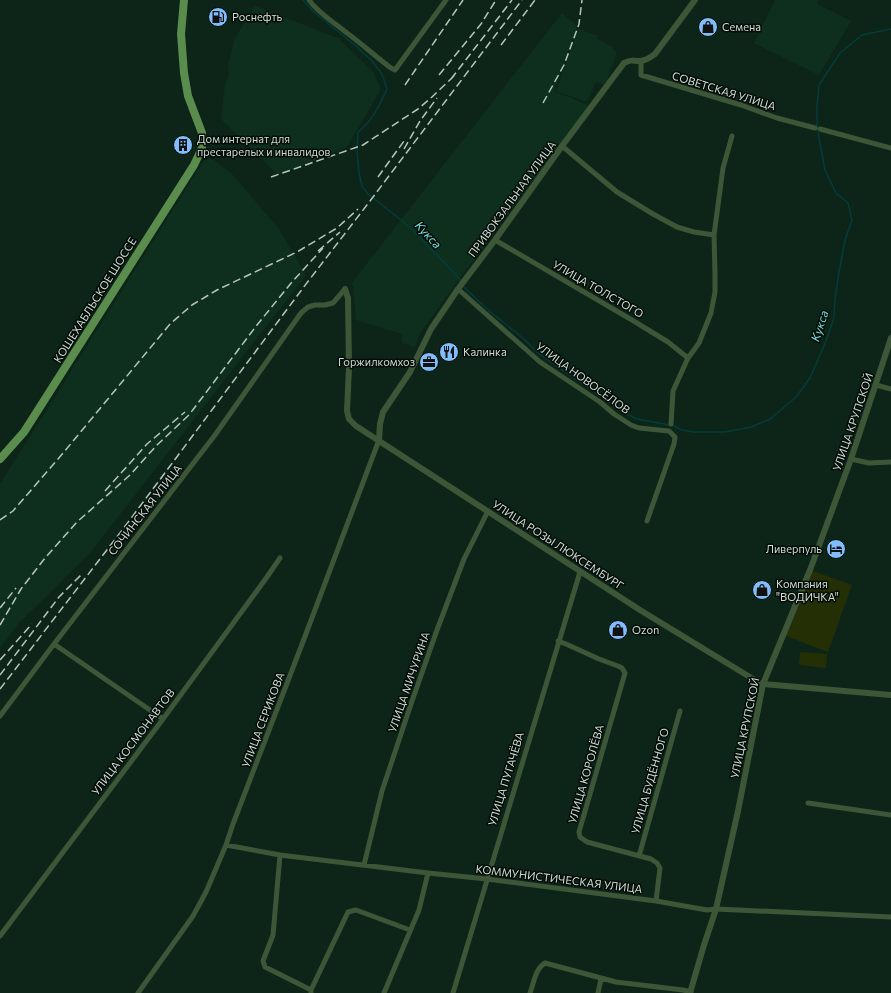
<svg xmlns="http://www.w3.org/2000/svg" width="891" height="993" font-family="Commissioner,sans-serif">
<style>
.built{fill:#0f2f1e}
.green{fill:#252f05}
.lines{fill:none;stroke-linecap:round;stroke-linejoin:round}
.stream{stroke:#043c3b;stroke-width:1.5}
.minor{stroke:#3e5638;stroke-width:5}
.tertiary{stroke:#3e5638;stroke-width:6}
.primary{stroke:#598c4d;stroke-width:8}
.rail{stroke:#b7c6bc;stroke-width:1.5;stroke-dasharray:8 4;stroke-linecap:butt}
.labels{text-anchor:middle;stroke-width:3;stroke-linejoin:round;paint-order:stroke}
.poi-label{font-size:11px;fill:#cfddd4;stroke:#040c07;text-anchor:start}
.street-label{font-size:11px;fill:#cfddd4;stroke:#040c07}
.water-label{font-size:12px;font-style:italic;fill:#78dfdd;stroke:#040c07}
</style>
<rect width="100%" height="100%" fill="#0d2518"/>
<path class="built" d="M775 0H819L817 4 851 21 819 75 754 43Z
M255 6 338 38 374 73 381 89 347 147 278 175 221 119 225 86 229 74 228 65 235 38Z
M562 13 577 26 554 91 590 106 466 270 420 333 415 347 402 343V334L356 320 353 285 351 284Z
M578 29 598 36 597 39 612 47 617 53 605 85 596 82 587 102 556 91Z
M208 159 214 160 232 174 279 229 306 275 90 553 19 623 0 648V484L203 162Z"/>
<path class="green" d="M813 571 852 585 828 652 786 636Z
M800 652 827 654 826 668 799 665Z"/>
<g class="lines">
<path class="stream" d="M303 0 313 11 356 46 372 61 382 74 387 89C379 106 373 120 358 132L357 150 359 173 362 186 369 195 381 204 411 228 459 278 461 283
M817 126V106L819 85 840 53 862 35 891 29
M463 286 488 310 523 338 538 353 625 413 637 419 669 425
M674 426 682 430 694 432H725L751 427 770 419 796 397 810 378 826 341 834 318 835 299 839 272 845 240 852 220 848 203 836 193 825 170 818 132"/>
<path class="minor" d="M309 0C319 14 334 22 347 33 362 44 376 57 391 68L395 70 446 0
M641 61V75L741 105 777 118 815 128
M820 129 891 148
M562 146 617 192 653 214 677 227 694 232 714 235
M495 240 632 320 668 342 688 358
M458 289 540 362 600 402 614 414 631 425 639 428 669 431 675 437 674 444 647 521
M876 385 891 389
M671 424 673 391 688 358 699 343 711 313 715 292V273L714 235 723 168 732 136
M851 459 869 463 891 462
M558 641 566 644 599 659 618 666 622 668 625 673 579 832 580 837 587 842 651 859 657 863 660 868 656 901
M54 644 163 719
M0 716 54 644 215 435 301 313 308 307 315 305H325L333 303 345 289
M808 803 891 815
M226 845 280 855 428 873 487 879 656 901 707 910 716 909 891 917
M280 855 273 935 263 961 265 967 311 990V993
M639 856 680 711
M364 865 382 791 411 704 437 630 464 559 488 511
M0 936 163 719 267 577 280 558
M311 990 348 912 356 910 410 930
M138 993 193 916 206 892 226 845 233 824 304 639 379 440
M384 993 419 910 428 873
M453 993 580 572
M530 993C534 983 535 969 545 963L616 982 683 990 691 992
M598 993 601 979"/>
<path class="tertiary" d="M345 289 348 298 349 368 347 411 349 419 356 426 640 610 758 682 763 684 891 695
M379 440 380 424 383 412 410 372 431 329 458 289 495 240 562 146 624 63C633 59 631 61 640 61 646 61 651 57 655 54L695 0
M690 993 704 945 716 909 738 811 763 684 810 570 851 459 891 338"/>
<path class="primary" d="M0 459 24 432 194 165 202 148V133L188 96 184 73 181 34 184 0"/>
<path class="rail" d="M501 45 535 0
M439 75 481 24 496 0
M451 79 512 0
M405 85 463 0
M543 103 564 65 579 24 582 0
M404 149 420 121 437 98
M271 177 363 145 418 109 432 97 454 76
M378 177 404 141
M318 251 340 232
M105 491 147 444 185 412
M0 520 13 511 64 452 170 324 192 305 217 290 297 252 337 228 358 209
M0 608 16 588
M0 625 21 589 45 558 77 522 130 475 157 445 189 415 257 325 292 282 323 248
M0 660 32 624
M0 675 59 597 82 574
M0 689 123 529 303 288 370 201 522 0"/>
</g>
<defs>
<symbol id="fuel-disc" viewBox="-11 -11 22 22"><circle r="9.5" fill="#80bdfa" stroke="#040c07"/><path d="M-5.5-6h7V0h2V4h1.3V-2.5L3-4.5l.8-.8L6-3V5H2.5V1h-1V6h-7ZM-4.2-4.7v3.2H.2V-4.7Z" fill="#111"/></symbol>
<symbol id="shop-disc" viewBox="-11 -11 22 22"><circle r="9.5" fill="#80bdfa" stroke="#040c07"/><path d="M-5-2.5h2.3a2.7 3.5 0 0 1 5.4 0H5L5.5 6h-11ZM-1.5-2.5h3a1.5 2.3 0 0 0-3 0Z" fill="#111"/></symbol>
<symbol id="building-disc" viewBox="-11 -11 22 22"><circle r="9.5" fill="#80bdfa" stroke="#040c07"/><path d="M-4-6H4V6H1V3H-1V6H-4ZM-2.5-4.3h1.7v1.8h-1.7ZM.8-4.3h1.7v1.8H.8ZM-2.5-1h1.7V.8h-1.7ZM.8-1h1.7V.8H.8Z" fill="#111"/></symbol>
<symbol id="restaurant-disc" viewBox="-11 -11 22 22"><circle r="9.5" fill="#80bdfa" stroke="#040c07"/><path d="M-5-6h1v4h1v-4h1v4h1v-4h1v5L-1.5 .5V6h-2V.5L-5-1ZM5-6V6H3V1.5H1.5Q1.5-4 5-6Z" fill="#111"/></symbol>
<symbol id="office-disc" viewBox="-11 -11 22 22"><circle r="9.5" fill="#80bdfa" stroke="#040c07"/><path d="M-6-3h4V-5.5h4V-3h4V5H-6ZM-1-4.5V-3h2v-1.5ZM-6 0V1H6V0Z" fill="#111"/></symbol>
<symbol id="hotel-disc" viewBox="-11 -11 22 22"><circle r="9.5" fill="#80bdfa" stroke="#040c07"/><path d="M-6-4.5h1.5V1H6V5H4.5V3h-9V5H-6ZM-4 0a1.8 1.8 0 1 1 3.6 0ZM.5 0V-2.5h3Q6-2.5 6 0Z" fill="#111"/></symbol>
</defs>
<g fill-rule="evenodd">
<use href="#fuel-disc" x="207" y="6" width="22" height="22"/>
<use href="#shop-disc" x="697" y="16" width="22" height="22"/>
<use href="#building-disc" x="172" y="134" width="22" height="22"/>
<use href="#restaurant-disc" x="438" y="341" width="22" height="22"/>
<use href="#office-disc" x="418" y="351" width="22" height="22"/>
<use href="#hotel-disc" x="825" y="538" width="22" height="22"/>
<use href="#shop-disc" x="751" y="579" width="22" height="22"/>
<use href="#shop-disc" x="607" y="619" width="22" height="22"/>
</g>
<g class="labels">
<g class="poi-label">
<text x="232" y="21">Роснефть</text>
<text x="722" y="31">Семена</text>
<text x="197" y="143">Дом интернат для<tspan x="197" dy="13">престарелых и инвалидов</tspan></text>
<text x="463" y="356">Калинка</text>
<text x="415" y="366" text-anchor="end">Горжилкомхоз</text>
<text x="822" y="553" text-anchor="end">Ливерпуль</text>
<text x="776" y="588">Компания<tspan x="776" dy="13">"ВОДИЧКА"</tspan></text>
<text x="632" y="634">Ozon</text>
</g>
<g class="street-label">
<text transform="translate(724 91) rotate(17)" y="4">СОВЕТСКАЯ УЛИЦА</text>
<text transform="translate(512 199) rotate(-54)" y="4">ПРИВОКЗАЛЬНАЯ УЛИЦА</text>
<text transform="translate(598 289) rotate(30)" y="4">УЛИЦА ТОЛСТОГО</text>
<text transform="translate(95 300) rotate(-58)" y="4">КОШЕХАБЛЬСКОЕ ШОССЕ</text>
<text transform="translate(583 378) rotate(36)" y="4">УЛИЦА НОВОСЁЛОВ</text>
<text transform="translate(853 422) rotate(-71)" y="4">УЛИЦА КРУПСКОЙ</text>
<text transform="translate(145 510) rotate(-52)" y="4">СОЧИНСКАЯ УЛИЦА</text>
<text transform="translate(558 545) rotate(33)" y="4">УЛИЦА РОЗЫ ЛЮКСЕМБУРГ</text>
<text transform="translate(409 682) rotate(-71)" y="4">УЛИЦА МИЧУРИНА</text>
<text transform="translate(263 720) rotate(-69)" y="4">УЛИЦА СЕРИКОВА</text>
<text transform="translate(745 728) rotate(-78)" y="4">УЛИЦА КРУПСКОЙ</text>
<text transform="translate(133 742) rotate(-53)" y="4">УЛИЦА КОСМОНАВТОВ</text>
<text transform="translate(586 774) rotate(-74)" y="4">УЛИЦА КОРОЛЁВА</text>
<text transform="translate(506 779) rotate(-73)" y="4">УЛИЦА ПУГАЧЁВА</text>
<text transform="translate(650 781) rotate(-74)" y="4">УЛИЦА БУДЁННОГО</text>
<text transform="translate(559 879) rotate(7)" y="4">КОММУНИСТИЧЕСКАЯ УЛИЦА</text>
</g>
<g class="water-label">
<text transform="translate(428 235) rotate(47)" y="4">Кукса</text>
<text transform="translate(820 326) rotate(-72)" y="4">Кукса</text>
</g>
</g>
</svg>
